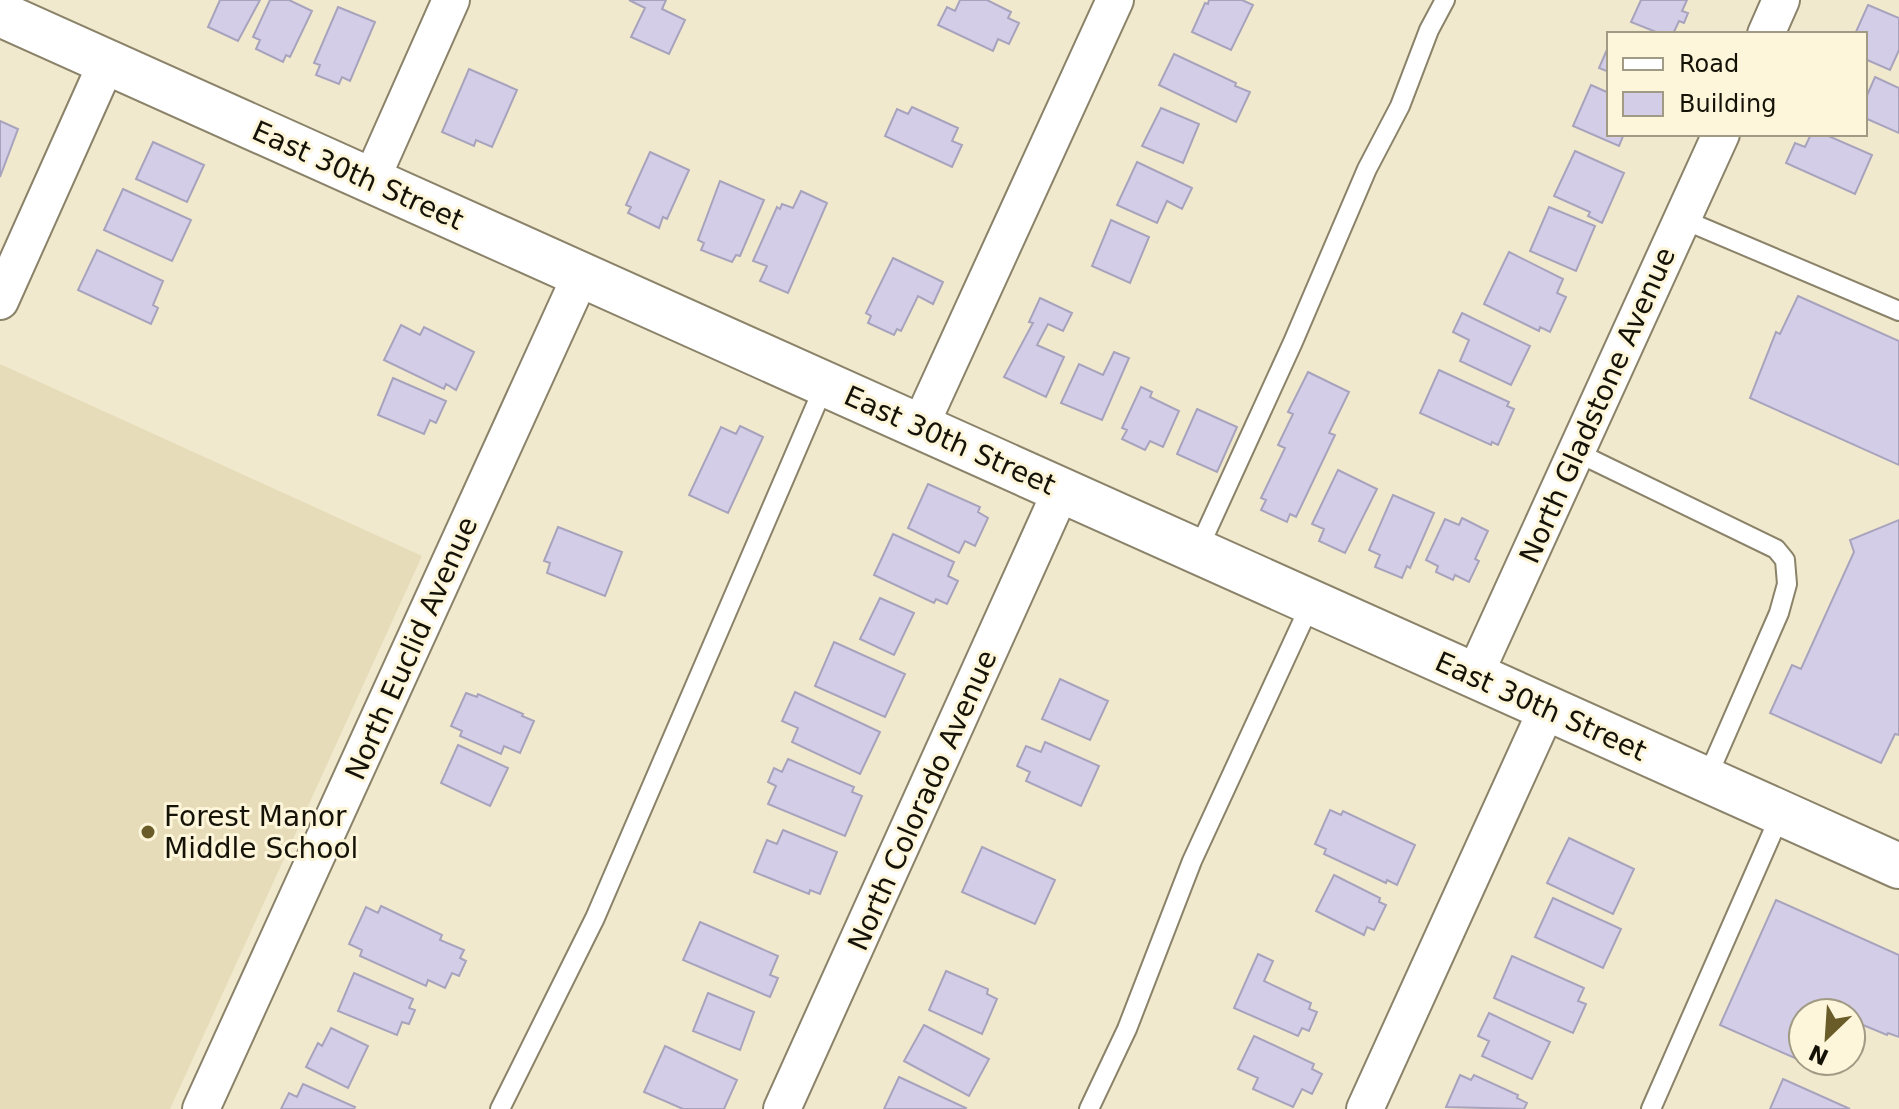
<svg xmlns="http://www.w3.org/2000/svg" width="1899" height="1109" font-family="'DejaVu Sans',sans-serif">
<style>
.built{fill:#e7dcb9}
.building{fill:#d3cde8;stroke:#a8a3bd;stroke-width:2}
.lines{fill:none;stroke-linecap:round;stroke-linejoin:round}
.lane-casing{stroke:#8a8269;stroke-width:22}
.street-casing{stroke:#8a8269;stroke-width:40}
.secondary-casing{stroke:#8a8269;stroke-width:48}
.lane{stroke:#fff;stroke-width:18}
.street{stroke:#fff;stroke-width:36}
.secondary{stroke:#fff;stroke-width:44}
.poi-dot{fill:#6a5c29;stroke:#fef6da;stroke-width:3}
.labels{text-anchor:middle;stroke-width:6;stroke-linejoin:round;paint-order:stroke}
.street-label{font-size:28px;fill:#151208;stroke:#fef6da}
.poi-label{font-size:28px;fill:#151208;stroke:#fef6da;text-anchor:start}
</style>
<rect width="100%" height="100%" fill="#f1e9cd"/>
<path class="built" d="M0 364 422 556 170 1109H0Z"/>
<path class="building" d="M220 0H260L238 41 208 27Z
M270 0H289L312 11 290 57 286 55 283 62 256 49 260 40 253 37Z
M629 0H666L662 9 685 20 669 54 631 37 645 8Z
M960 0H987L1011 12 1008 18 1019 23 1009 44 998 39 993 51 938 25 947 7 955 11Z
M1209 0H1242L1253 5 1231 50 1192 32 1205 3 1208 4Z
M1641 0H1687L1682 11 1688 13 1684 23 1679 21 1673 34H1661L1631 22Z
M1868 5 1899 18V50L1890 70 1865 59V34H1855Z
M338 7 375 22 350 81 342 77 339 84 316 75 320 65 314 63Z
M1609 45V72L1599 68Z
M1174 54 1236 83 1235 86 1250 92 1236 122 1159 85Z
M469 69 517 90 492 147 476 140 474 146 442 132Z
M1875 77 1899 88V133L1865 118V100Z
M1591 85 1609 93V134H1624L1619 146 1573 126Z
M912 107 958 128 952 141 962 145 952 167 885 136 897 109 908 114Z
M1161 108 1199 124 1183 163 1142 146Z
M0 121 18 129 0 177Z
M1811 134H1824L1872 155 1855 194 1786 163 1795 143 1805 147Z
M153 142 204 165 187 202 136 179Z
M1575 151 1624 173 1602 223 1588 216 1590 212 1554 196Z
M650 152 689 170 667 219 663 217 659 228 628 213 631 207 626 205Z
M1137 162 1192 188 1182 209 1167 201 1157 223 1117 205Z
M720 181 764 200 740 256 736 255 732 262 701 250 704 243 698 240Z
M123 189 191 220 172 261 104 230Z
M801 191 827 203 788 293 760 281 767 266 753 261 777 207 780 209 782 204 793 208Z
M1549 207 1595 226 1576 271 1530 251Z
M1111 220 1149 237 1130 283 1092 266Z
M97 250 163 281 153 305 158 308 151 324 78 290Z
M1509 252 1563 279 1557 293 1566 297 1550 332 1540 327 1539 331 1484 304Z
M893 258 943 282 933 304 918 296 901 331 897 329 894 335 868 323 871 316 866 313Z
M1798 296 1899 341V465L1750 398 1776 332 1780 334Z
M1040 298 1072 313 1063 331 1048 324 1037 345 1064 357 1046 397 1004 377 1033 323 1029 322Z
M1462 313 1530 346 1511 385 1460 361 1469 340 1453 332Z
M401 325 420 335 424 327 474 352 456 390 446 384 444 389 384 360Z
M1114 352 1129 358 1102 420 1061 403 1079 364 1103 375Z
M1439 370 1509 402 1507 406 1514 409 1498 445 1492 442 1491 445 1420 413Z
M1308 372 1349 392 1329 433 1335 435 1296 517 1290 514 1287 522 1261 510 1266 500 1261 498 1285 448 1278 445 1293 414 1288 412Z
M393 378 446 401 436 423 430 420 424 434 378 415Z
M1141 387 1152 392 1150 397 1179 411 1163 447 1150 441 1145 450 1122 439 1127 430 1122 428Z
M1197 409 1237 427 1217 472 1177 454Z
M740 426 763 437 728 513 689 495 721 427 736 434Z
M1338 470 1377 489 1345 553 1319 541 1324 529 1312 524Z
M928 484 980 507 978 512 988 518 975 546 965 541 959 553 908 528Z
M1393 495 1434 513 1410 568 1407 566 1402 578 1375 567 1380 555 1369 550Z
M1462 518 1488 531 1475 559 1479 561 1469 582 1455 575 1453 580 1436 572 1438 566 1426 560 1445 519 1459 525Z
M1899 520V735L1895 734 1881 763 1770 713 1792 665 1801 669 1854 552 1850 540Z
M558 527 622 552 605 596 547 573 550 563 544 561Z
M893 534 954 562 948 576 958 581 947 604 936 599 934 603 874 575Z
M880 598 914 613 894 655 860 639Z
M834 642 905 674 885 717 815 686Z
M1060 679 1108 701 1090 740 1042 719Z
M795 692 880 732 860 774 792 742 798 728 782 721Z
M466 693 477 697 478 694 523 714 522 716 534 721 520 753 504 746 501 754 460 736 462 731 451 726Z
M1045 742 1099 766 1081 806 1026 781 1030 772 1017 766 1026 746 1041 752Z
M458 745 508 768 490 806 441 783Z
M788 759 854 787 852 792 862 796 845 836 768 804 776 786 768 782 774 768 782 772Z
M1330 810 1341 815 1343 811 1415 845 1397 885 1387 880 1386 883 1324 854 1326 849 1315 844Z
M783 830 837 852 820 894 810 890 809 894 754 872 767 840 777 844Z
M1569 838 1634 869 1613 914 1547 883Z
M982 847 1055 880 1035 924 962 892Z
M1334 875 1380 898 1379 902 1386 905 1374 930 1367 927 1364 935 1316 911Z
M1553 898 1621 929 1603 968 1535 937Z
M1776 900 1899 955V1037L1888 1033 1887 1035 1851 1020V1013H1836L1820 1006 1817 1013H1803V1045L1797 1059 1720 1025Z
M381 906 442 935 440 940 464 950 460 958 466 961 459 976 452 973 445 988 428 980 426 986 360 956 362 950 349 944 366 907 378 913Z
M700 922 778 956 770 975 778 978 770 997 683 960Z
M1258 954 1273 961 1264 981 1311 1003 1309 1009 1317 1012 1309 1031 1302 1028 1298 1036 1234 1008Z
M1512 956 1584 988 1578 1001 1586 1004 1573 1033 1494 998Z
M946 971 988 989 987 994 997 999 982 1034 929 1010Z
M354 973 413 999 409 1008 415 1010 409 1024 402 1022 397 1035 338 1011Z
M708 993 754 1012 740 1050 693 1031Z
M1489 1013 1550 1042 1532 1079 1482 1056 1489 1041 1478 1036Z
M924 1025 989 1059 969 1096 904 1061Z
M331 1028 368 1046 348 1088 306 1067 318 1043 322 1046Z
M1254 1036 1314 1064 1312 1069 1322 1074 1312 1094 1302 1089 1293 1107 1253 1089 1258 1078 1238 1069Z
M665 1046 737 1080 724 1109H683L644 1092Z
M1460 1075 1471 1080 1474 1075 1518 1095 1517 1098 1527 1103 1524 1109 1446 1107Z
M899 1077 966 1108 965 1109H884Z
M1783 1079 1850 1109H1770Z
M303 1084 355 1107 354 1109H281L289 1093 297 1097Z"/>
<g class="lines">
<defs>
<path id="lane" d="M1682 219 1899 311
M1576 452 1776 549 1785 560 1787 584 1779 613 1706 780
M1197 552 1293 342 1367 169 1400 106 1429 30 1445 0
M500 1109 595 918 825 384
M1089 1109 1127 1029 1192 861 1311 603
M1651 1109 1781 813"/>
<path id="street" d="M1766 34 1781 0
M371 180 451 0
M0 301 107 62
M920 426 1115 0
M1474 676 1721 134
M201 1109 581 275
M782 1109 1061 491
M1365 1109 1547 709"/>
<path id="secondary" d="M0 14 1899 866"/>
</defs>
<use href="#lane" class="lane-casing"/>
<use href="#street" class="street-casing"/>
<use href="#secondary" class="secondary-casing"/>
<use href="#lane" class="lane"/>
<use href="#street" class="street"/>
<use href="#secondary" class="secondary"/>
</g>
<circle class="poi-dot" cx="148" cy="832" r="8"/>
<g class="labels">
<g class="street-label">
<text transform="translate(358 175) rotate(24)" y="10">East 30th Street</text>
<text transform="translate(1597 405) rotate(-66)" y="10">North Gladstone Avenue</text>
<text transform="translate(950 440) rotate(24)" y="10">East 30th Street</text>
<text transform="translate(411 648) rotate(-66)" y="10">North Euclid Avenue</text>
<text transform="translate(1541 706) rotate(24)" y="10">East 30th Street</text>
<text transform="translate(922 800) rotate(-66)" y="10">North Colorado Avenue</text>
</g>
<g class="poi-label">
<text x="164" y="826">Forest Manor<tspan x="164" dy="32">Middle School</tspan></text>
</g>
</g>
<rect x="1607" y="32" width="260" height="104" fill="#fef6da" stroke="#a19b86" stroke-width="2"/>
<rect x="1623" y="58" width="40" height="12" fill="#ffffff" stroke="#a19b86" stroke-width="2"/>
<text x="1679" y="72" font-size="24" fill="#151208">Road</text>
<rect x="1623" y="92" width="40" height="24" fill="#d3cde8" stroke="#a19b86" stroke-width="2"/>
<text x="1679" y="112" font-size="24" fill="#151208">Building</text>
<g transform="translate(1827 1037) rotate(205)"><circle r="38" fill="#fef6da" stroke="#a19b86" stroke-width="2"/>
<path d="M0-6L14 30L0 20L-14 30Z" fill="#6a5c29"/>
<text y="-12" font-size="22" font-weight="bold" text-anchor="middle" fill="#151208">N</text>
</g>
</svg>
